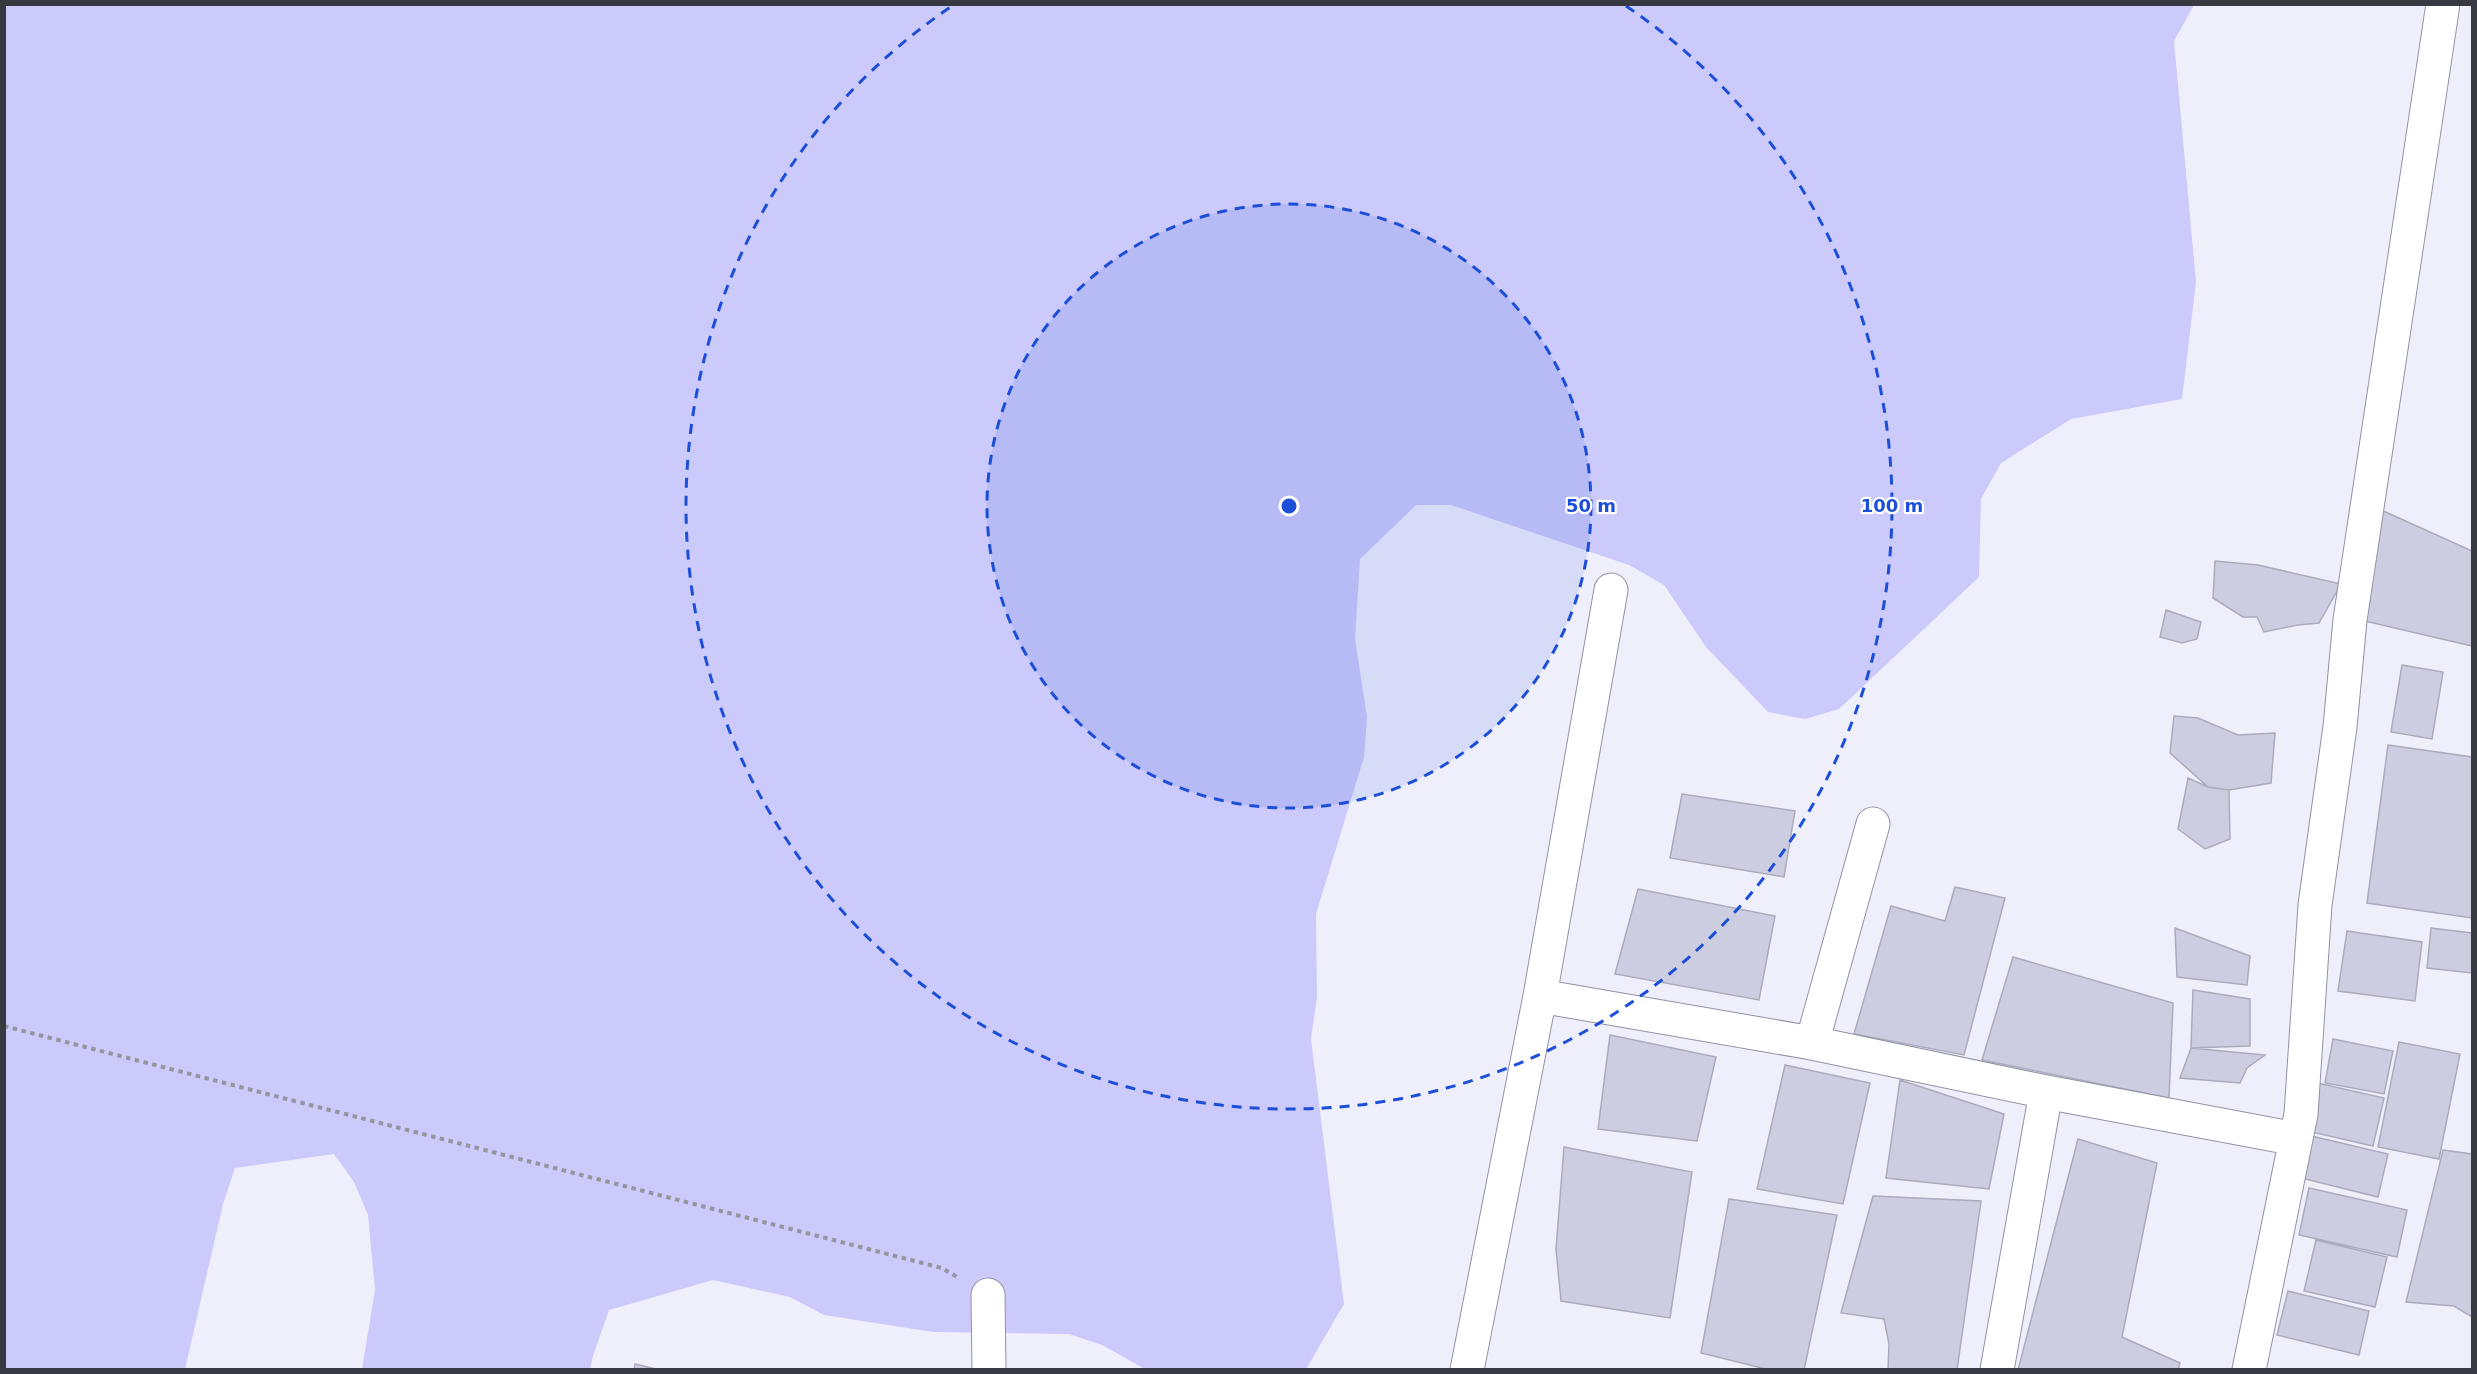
<svg xmlns="http://www.w3.org/2000/svg" width="2477" height="1374" font-family="'DejaVu Sans',sans-serif">
<style>
.green{fill:#cbcafa}
.building{fill:#cdcde1;stroke:#ababbe;stroke-width:1.5}
.lines{fill:none;stroke-linecap:round;stroke-linejoin:round}
.minor-casing{stroke:#9292a5;stroke-width:35}
.path{stroke:#95959f;stroke-width:4;stroke-dasharray:4.5 4.5;stroke-linecap:butt}
.minor{stroke:#fff;stroke-width:33}
.ring{fill:none;stroke:#1d4ed8;stroke-width:3;stroke-dasharray:10 8}
.centre{fill:#1d4ed8;stroke:#fefefe;stroke-width:3}
.ring-label{font-size:18px;text-anchor:middle;font-weight:bold;fill:#1d4ed8;stroke:#fefefe;stroke-width:4.5;stroke-linejoin:round;paint-order:stroke}
</style>
<rect width="100%" height="100%" fill="#efeffc"/>
<path class="green" d="M5 5H2194L2174 41 2196 282 2182 399 2071 419 2001 463 1981 499 1979 577 1839 709 1805 719 1768 712 1706 647 1664 585 1629 565 1451 505H1416L1360 559 1355 639 1367 717 1364 757 1316 914 1317 997 1311 1039 1344 1304 1306 1369H1145L1102 1345 1069 1334 933 1332 824 1315 790 1297 713 1280 609 1310 593 1356 590 1369H362L375 1290 368 1215 354 1182 334 1154 235 1168 223 1204 185 1369 5 1370Z"/>
<path class="building" d="M2379 509 2472 551V646L2356 619Z
M2215 561 2258 565 2341 584 2319 623 2298 625 2264 632 2257 617H2243L2213 598Z
M2166 610 2201 622 2197 639 2182 643 2160 637Z
M2402 665 2443 672 2432 739 2391 732Z
M2174 716 2198 718 2238 735 2275 733 2271 783 2229 790 2208 787 2170 753Z
M2388 745 2472 757V918L2367 903Z
M2188 778 2208 787 2229 790 2230 839 2205 849 2178 829Z
M1682 794 1795 811 1784 877 1670 858Z
M1955 887 2005 898 1964 1055 1854 1034 1891 906 1945 921Z
M1638 889 1775 916 1759 1000 1615 974Z
M2175 928 2250 956 2247 985 2177 977Z
M2431 928 2472 933V973L2427 968Z
M2347 931 2422 942 2415 1001 2338 991Z
M2013 957 2173 1003 2169 1098 1982 1060Z
M2193 990 2250 999V1046L2191 1048Z
M1610 1035 1716 1057 1697 1141 1598 1129Z
M2333 1039 2393 1051 2384 1094 2325 1083Z
M2399 1042 2460 1054 2439 1159 2378 1147Z
M2191 1048 2265 1055 2247 1068 2240 1083 2180 1078Z
M1785 1065 1870 1083 1843 1204 1757 1189Z
M1900 1080 2004 1114 1989 1189 1886 1178Z
M2313 1082 2384 1098 2373 1146 2303 1130Z
M2303 1134 2388 1154 2378 1197 2293 1176Z
M2078 1139 2157 1163 2122 1337 2180 1363 2178 1370H2018Z
M1564 1147 1692 1172 1670 1318 1561 1301 1556 1249Z
M2443 1150 2472 1154V1317L2454 1306 2406 1302Z
M2309 1188 2407 1210 2397 1257 2299 1235Z
M1873 1196 1981 1201 1957 1370H1888L1889 1344 1884 1319 1841 1313Z
M1729 1199 1837 1215 1804 1370H1770L1701 1353Z
M2316 1240 2387 1257 2375 1307 2304 1291Z
M2288 1291 2369 1311 2359 1355 2277 1335Z
M635 1364 660 1370H634Z"/>
<g class="lines">
<defs>
<path id="minor" d="M1540 996 1812 1043 2046 1092 2296 1139
M1812 1043 1873 824
M988 1295 989 1370
M1467 1370 1540 996 1611 590
M1997 1370 2046 1092
M2249 1370 2301 1114 2315 905 2340 727 2350 620 2443 4"/>
</defs>
<use href="#minor" class="minor-casing"/>
<path class="path" d="M4 1026 942 1268 957 1277"/>
<use href="#minor" class="minor"/>
</g>
<circle cx="1289" cy="506" r="302" fill="#1d4ed8" fill-opacity=".12"/>
<g class="ring">
<circle cx="1289" cy="506" r="302"/>
<path d="M1626 6A603 603 0 1 1 952 6"/>
</g>
<circle cx="1289" cy="506" r="9" class="centre"/>
<g class="ring-label">
<text x="1591" y="512">50 m</text>
<text x="1892" y="512">100 m</text>
</g>
<rect width="2477" height="1374" fill="none" stroke="#393941" stroke-width="12"/>
</svg>
